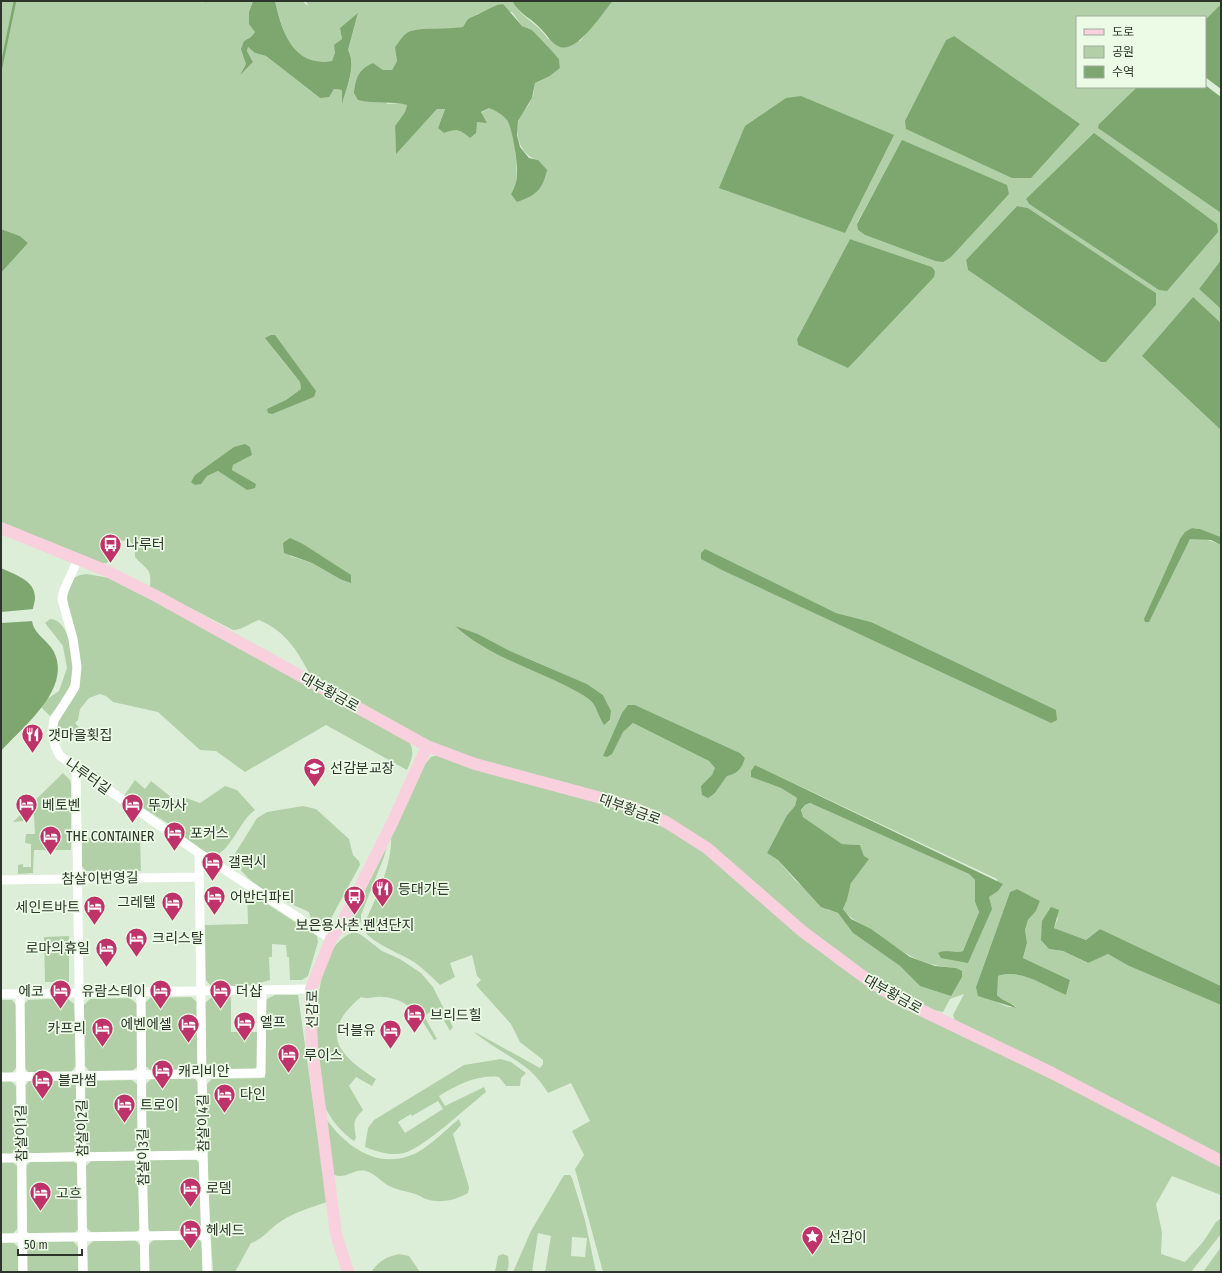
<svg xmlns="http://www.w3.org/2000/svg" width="1222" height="1273" font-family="'Fira Sans Condensed','Noto Sans KR',sans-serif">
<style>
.green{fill:#b2d0a8;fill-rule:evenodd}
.water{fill:#7da76e}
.pier{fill:#ddeed8}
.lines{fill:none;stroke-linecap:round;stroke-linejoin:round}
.stream{stroke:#7da76e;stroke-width:2.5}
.street{stroke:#fff;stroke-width:9}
.secondary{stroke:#f8d0de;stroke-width:12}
.labels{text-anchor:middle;stroke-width:3.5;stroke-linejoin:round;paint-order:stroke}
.poi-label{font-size:14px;fill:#2d342b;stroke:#ebfbe5;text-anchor:start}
.street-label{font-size:14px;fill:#2d342b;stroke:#ebfbe5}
</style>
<rect width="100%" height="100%" fill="#ddeed8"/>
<path class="green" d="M1 1H201L202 3 204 1H253L249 12 255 32 251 37 244 41 246 64 241 73 253 62 247 51 248 47 255 53 266 56 320 98 334 89 342 90V102C347 87 357 65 348 50L358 14 340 28 342 39 332 61C292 66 283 33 275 1H302L308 6 306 1H512C521 18 537 22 548 39L580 41 613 1H1221V4L1205 20V17H1077V87H1137L1099 124V128L1221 213V260L1199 289 1221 309V323L1192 297 1220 429 1221 428V537L1200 529 1192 528 1185 547 1190 539C1202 538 1210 540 1221 545V986L1100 929 1086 940 1054 928 1058 918 1051 908 1049 949 1063 951 1087 963 1108 954 1129 966 1221 1005V1157L956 1023 953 1015 964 994 950 999 943 1012 933 1010 876 981 836 953 684 827 485 763 435 744 311 676C297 651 287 632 259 620 250 623 241 630 233 630L150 587C152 567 146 570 135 557 135 550 134 543 128 540L116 542 113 554 107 563 100 564 1 524V273L28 243 20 236 1 229ZM483 12H512L522 26 532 30 559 59 560 68 550 76 535 83C534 88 534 94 532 98 529 107 520 114 518 123 515 138 522 156 538 160L516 184C518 170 515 135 509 122 506 115 496 111 489 108L481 113 470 138 462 131 438 128 445 108 437 109 396 153 395 126 405 112 407 105 400 103 387 104 373 63 383 70H392L397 61 396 47 429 30H449L463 27 477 14ZM954 36 906 129V121L946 40ZM902 141 935 261 865 235 858 230 857 223ZM1026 199 1159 290 1029 204ZM1017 206 1028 208 1156 293V305L1106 362H1101L968 270 966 260ZM850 239 932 267 935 271 798 345 797 339ZM269 344 314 397 272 413 286 400 301 389 300 382ZM252 455 233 465 232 470 242 476 247 490 218 471 207 476 195 475 210 465ZM303 544 340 579 312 563 290 556ZM836 613 871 622 1051 723ZM456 627 478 634 510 651 587 684 603 695 611 711 610 721 604 724C599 718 596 705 591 701 561 678 515 665 481 644 473 639 463 634 456 627ZM635 705 740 753 745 758C742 769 737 774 727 776L715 793 713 775 715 768 709 761 633 723 623 732ZM755 765 997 879 998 891 988 897 968 962 954 953 963 951 979 912 975 902V880L969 874 810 803 805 805 801 811 803 817 842 844 860 845 864 856 851 883 847 900 843 909C853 922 860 922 872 931 904 952 916 965 956 968L920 986 900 966 853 933 838 913 828 910 795 880 778 860 767 853 787 815 795 806 797 798 781 788 751 777ZM1017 889 1040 901 1036 911 1028 920 1025 930 1027 944 1023 958 1070 980 1066 995C1045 985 1020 968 997 976V995C1005 1003 1011 1001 1016 1007 1002 1009 987 995 976 987L1010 892Z
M87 574 109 578 183 615 407 739C416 750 412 759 407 770L326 725 245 772 216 751 200 750 158 712 113 702 106 696 100 694 89 698 80 709 78 720 75 723 80 728 73 734 61 738 56 731V721L77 689 67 596 74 578 80 575Z
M50 619C71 619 76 666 71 682 67 695 58 706 50 716L41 707 47 699 59 691 67 668 63 646 45 623Z
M438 755 652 819 702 849 835 963 868 986 1221 1164V1195L1172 1176 1156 1204 1162 1232 1161 1254 1185 1262 1203 1242 1216 1222 1221 1218V1234L1191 1272H603L575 1169 584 1155 572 1131 590 1121 571 1083 548 1093C529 1060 500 1055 473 1031L540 1068 543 1064V1060L520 1042 511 1024 476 985 481 980 477 976 472 955 450 963 455 977 440 985C432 977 424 969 414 962 402 954 368 942 363 928 375 898 393 867 391 834L425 764 431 757Z
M63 773 70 780 71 784V850H34L33 873 18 874V865L23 864V867H31V844L25 843 26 834H35L34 815H23V821L13 822Z
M135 780 145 789 151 781 181 805 186 798 200 803 225 786 237 790 255 810C238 822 232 852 210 858L171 831 169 824 124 796Z
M303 806 316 809 349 839 353 855 359 861 360 865 328 924 323 926 312 922 309 912C283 900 245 886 233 857L257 818 267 812Z
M140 837 141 871H86L82 866V838Z
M387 846 384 857 361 915V922L356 924 352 921V916Z
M247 891 317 936 318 942 308 976 302 980H290L289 957H287L286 945 272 944V957H269L270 980 246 987H212L206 980 205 925 248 924Z
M354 932 360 934 382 951 400 959 421 973 433 987 453 1027 450 1031 437 1008 424 1016 437 1039 434 1040C421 1018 410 998 382 997 374 996 368 1000 361 997 318 1033 338 1055 376 1079L372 1086 356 1077 349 1086 363 1110C352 1121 354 1124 356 1138L354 1141C342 1133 329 1118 324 1104 321 1096 321 1085 320 1077 316 1041 309 947 354 932Z
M69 936V982H45L44 937Z
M275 995H298L327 1202C309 1208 292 1213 277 1224 268 1231 261 1240 251 1243L235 1272H213L208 1189 207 1084 212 1079 265 1078V1003L267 999Z
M191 997 197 1002 198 1065 193 1070 151 1071 146 1066 145 1003 150 998Z
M212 997H231V1032H259L260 1063 254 1070 212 1071 206 1064 205 1003Z
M130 998 137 1004 138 1066 132 1071 90 1072 85 1066 84 1005 90 999Z
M48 999H68L74 1004 76 1066 71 1072 29 1073 24 1067 23 1005 28 1000Z
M1 1000H12L17 1006 16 1068 11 1074H1Z
M501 1059 511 1062 526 1073 521 1078 520 1086H506L499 1077C478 1074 457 1085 439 1096L445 1106 484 1087 486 1092C467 1107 425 1147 404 1153 391 1156 378 1152 365 1147L368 1128 374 1120 464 1065ZM438 1101 443 1109 405 1133 398 1122 411 1114 412 1116Z
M194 1078 199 1083 198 1146 192 1151 151 1152 146 1146 145 1085 151 1079Z
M1 1080H10L16 1086 17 1149 10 1155H1Z
M71 1080 77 1086V1148L73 1152 30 1154 25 1148 24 1087 29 1081Z
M132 1080 139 1086 138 1148 132 1152 91 1153 86 1148 85 1087 91 1081Z
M459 1119 461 1125 453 1134 469 1187 468 1193C456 1200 440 1204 426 1199 423 1198 419 1195 415 1194 406 1191 397 1190 389 1186 380 1181 376 1174 366 1171 354 1168 344 1181 333 1174L327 1120C345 1145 375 1168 409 1156 427 1150 444 1131 459 1119Z
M195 1159 200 1163 201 1225 196 1231 151 1233 147 1227 145 1165 150 1160Z
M133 1160 139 1164 141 1227 136 1233H92L86 1227V1166L91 1161Z
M1 1161H12L17 1166V1229L12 1235H1Z
M73 1161 78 1165 79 1228 74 1234 30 1235 25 1229V1167L30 1162Z
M564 1175H570L572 1178 585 1220 596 1272H545L551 1236 538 1233 532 1272H513L531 1231ZM572 1237 587 1238 585 1257 571 1256Z
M154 1239H199L203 1244 204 1272H149V1245Z
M135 1240 140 1245 141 1272H88L87 1247 93 1241Z
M30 1241H73L78 1247V1272H26V1246Z
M1 1243H14L18 1247V1272H1Z
M1221 1247V1272H1203Z
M399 1254 409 1256 420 1272H371C379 1261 386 1257 399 1254Z
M503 1254 508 1256C509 1262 509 1266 507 1272H495L498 1256Z"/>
<path class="water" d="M253 1H275C282 32 293 67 332 61L335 53 334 45 342 39 340 28 358 13 348 50C357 66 346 88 342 104V90L334 89 329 97 320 98 266 56 255 53 248 47 247 51 253 62 240 75 246 64 241 49 244 41 251 37 255 32 249 24V12Z
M512 1H613C602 13 578 53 560 47 550 43 547 34 540 28 530 17 520 15 512 1Z
M503 4 522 26 532 30 551 50 559 59 560 68 550 76 535 83 532 98 518 121 517 135 520 147 529 158 538 160 547 170C542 191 536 195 517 202L511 194C515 187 517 181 517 173 518 164 512 126 507 120 502 114 496 111 489 108L481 112 487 123 477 122 476 133 470 138C461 130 456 128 444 133L438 128 445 109H437L396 154 395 126 405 112 407 105C394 101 374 104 358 100L354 93C356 78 358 70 373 63L383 70H392L397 61 395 47C400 41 404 33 411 31 426 27 446 30 463 27L468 19 497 5Z
M1221 4V89L1205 77V20Z
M954 36 1080 124 1031 178H1012L906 129 905 121 946 40Z
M1205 85 1221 97V213L1098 128 1099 124 1137 87H1205Z
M801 96 894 135 845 233 719 188 745 126 786 98Z
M1094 133 1217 224 1218 232 1167 291 1159 290 1029 204 1026 199Z
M902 140 1007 185 1009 194 951 257 943 262 935 261 865 235 858 230 857 224Z
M1017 206 1028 208 1156 293V305L1106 362H1101L968 270 966 260Z
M1 229 20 236 28 243 1 273Z
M850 239 932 267 935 271 934 277 848 368 798 345 797 339Z
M1221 260V309L1199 289Z
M1193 297 1221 323 1220 429 1142 356Z
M271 335H275L316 391 314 397 272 414 268 413 267 409 286 400 301 389 300 382 265 338Z
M245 444 250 447 252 455 233 465 232 470 256 484 255 488 247 490 218 471 207 476 201 484 195 485 191 482 195 475 234 447Z
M1192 528 1200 529 1221 537V545L1211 540 1190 539 1149 622H1145L1144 619 1180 539 1185 532Z
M290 538 303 544 351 575V583L340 579 312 563 284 553 283 543Z
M705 549 836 613 871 622 1056 710 1057 720 1051 723 724 571 701 559V553Z
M1 568C15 575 36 580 35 599 34 606 31 613 32 620 33 634 48 640 54 652 72 689 23 726 1 751Z
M455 626 478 634 510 651 587 684 603 695 611 711 610 720 604 725C599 718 596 705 591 701 580 692 566 686 554 680 521 665 482 651 455 626Z
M628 705H635L740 753 745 758C742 769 737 774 727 776L715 793 708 798 702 795 701 786 712 775 715 768 709 761 633 723 623 732 612 754 607 757 603 756 622 713Z
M755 765 1003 884 998 891 989 897 992 909 968 963 941 958 938 953C947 949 954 954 963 951L979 912 975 902V880L969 874 810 803 805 805 801 810 803 817 842 844 860 845 864 856 869 859 851 883 847 900 843 909 851 919 871 929 910 957 935 966 956 968 962 971V977L951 996 920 986 900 966 853 933 838 913 821 907 778 860 767 853 787 815 795 806 797 798 781 788 751 777V771Z
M1017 889 1040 901 1036 911 1028 920 1025 930 1027 943 1023 958 1070 980 1066 995C1045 986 1020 968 998 976L997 995C1005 1003 1011 1001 1016 1008L978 996 976 987 1010 892Z
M1051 907 1059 910 1054 928 1086 940 1100 929 1221 986V1005L1129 966 1108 954 1088 963 1063 951 1049 949 1041 940 1042 921Z"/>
<path class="pier" d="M34 609V621L1 623V612Z"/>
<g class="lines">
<path class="stream" d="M1 68 15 1"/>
<path class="street" d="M78 559 64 590 62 599 73 639 77 667 75 687 54 720 52 732 55 746 60 756 199 853 331 939
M76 767 83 1272
M199 853 203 1155 207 1272
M1 880 199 877
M141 993 142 1155 145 1272
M1 994 311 989
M20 994 23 1272
M1 1077 261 1073 262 990
M1 1158 203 1155
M1 1238 206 1235"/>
<path class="secondary" d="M1 528 107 571 158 597 427 746 475 764 605 799 634 808 666 822 707 848 802 931 868 980 896 998 1052 1073 1221 1161
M348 1272 336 1234 312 1047 310 1006 311 989 331 939 343 921 393 821 427 746"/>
</g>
<defs>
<symbol id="bus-pin" viewBox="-11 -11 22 30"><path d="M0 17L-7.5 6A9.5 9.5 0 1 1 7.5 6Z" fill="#be336a" stroke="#ebfbe5"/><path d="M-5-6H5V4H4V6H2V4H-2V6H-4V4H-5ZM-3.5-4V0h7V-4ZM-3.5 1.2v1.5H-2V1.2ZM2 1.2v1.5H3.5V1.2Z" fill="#fff"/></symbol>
<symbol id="restaurant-pin" viewBox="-11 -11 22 30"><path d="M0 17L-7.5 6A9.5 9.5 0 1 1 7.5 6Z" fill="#be336a" stroke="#ebfbe5"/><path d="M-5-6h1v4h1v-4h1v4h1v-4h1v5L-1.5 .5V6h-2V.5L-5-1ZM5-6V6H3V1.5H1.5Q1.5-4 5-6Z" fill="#fff"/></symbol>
<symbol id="school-pin" viewBox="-11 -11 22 30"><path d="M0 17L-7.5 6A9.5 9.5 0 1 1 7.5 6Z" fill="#be336a" stroke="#ebfbe5"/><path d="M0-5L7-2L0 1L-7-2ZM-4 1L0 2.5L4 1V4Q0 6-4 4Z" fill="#fff"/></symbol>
<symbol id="hotel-pin" viewBox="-11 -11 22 30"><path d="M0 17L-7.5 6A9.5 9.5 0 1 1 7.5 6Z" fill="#be336a" stroke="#ebfbe5"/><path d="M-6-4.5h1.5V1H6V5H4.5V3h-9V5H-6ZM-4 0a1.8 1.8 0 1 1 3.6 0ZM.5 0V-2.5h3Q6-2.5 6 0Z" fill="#fff"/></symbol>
<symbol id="sight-pin" viewBox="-11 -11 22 30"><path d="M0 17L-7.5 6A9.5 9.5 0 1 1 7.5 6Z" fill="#be336a" stroke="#ebfbe5"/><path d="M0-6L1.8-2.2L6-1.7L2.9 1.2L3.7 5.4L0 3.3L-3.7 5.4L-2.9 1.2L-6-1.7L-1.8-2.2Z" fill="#fff"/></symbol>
</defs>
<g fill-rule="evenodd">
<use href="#bus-pin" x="98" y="532" width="25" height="34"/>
<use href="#restaurant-pin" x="20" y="722" width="25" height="34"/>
<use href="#school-pin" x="302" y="756" width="25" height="34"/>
<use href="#hotel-pin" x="14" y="792" width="25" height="34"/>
<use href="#hotel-pin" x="120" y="792" width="25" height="34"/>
<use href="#hotel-pin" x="162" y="820" width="25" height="34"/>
<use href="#hotel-pin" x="38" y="824" width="25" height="34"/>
<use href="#hotel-pin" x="200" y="850" width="25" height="34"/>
<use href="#restaurant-pin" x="370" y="876" width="25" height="34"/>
<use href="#hotel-pin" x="202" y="884" width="25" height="34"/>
<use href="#bus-pin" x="342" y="884" width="25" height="34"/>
<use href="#hotel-pin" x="160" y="890" width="25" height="34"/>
<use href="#hotel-pin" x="82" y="894" width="25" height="34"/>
<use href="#hotel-pin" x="124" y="926" width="25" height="34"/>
<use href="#hotel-pin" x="94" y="936" width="25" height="34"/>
<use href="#hotel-pin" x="48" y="978" width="25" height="34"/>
<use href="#hotel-pin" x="148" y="978" width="25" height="34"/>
<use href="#hotel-pin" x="208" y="978" width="25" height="34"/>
<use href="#hotel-pin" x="402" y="1002" width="25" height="34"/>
<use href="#hotel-pin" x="232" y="1010" width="25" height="34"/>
<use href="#hotel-pin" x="176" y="1012" width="25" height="34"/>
<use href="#hotel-pin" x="90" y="1016" width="25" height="34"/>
<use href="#hotel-pin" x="378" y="1018" width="25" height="34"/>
<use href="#hotel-pin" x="276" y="1042" width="25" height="34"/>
<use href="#hotel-pin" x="150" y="1058" width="25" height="34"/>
<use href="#hotel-pin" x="30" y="1068" width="25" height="34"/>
<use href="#hotel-pin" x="212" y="1082" width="25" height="34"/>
<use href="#hotel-pin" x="112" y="1092" width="25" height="34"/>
<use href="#hotel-pin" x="178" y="1176" width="25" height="34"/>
<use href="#hotel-pin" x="28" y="1180" width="25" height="34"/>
<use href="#hotel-pin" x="178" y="1218" width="25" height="34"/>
<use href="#sight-pin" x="800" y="1224" width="25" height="34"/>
</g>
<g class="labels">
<g class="poi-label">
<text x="126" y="549">나루터</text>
<text x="48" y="740">갯마을횟집</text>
<text x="330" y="773">선감분교장</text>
<text x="42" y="810">베토벤</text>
<text x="148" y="810">뚜까사</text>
<text x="190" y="838">포커스</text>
<text x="66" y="841">THE CONTAINER</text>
<text x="228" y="867">갤럭시</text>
<text x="398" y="894">등대가든</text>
<text x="230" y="902">어반더파티</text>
<text x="156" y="907" text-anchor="end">그레텔</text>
<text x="80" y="912" text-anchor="end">세인트바트</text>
<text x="355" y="930" text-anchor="middle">보은용사촌.펜션단지</text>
<text x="152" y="943">크리스탈</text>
<text x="90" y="953" text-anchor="end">로마의휴일</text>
<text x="44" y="996" text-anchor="end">에코</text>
<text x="146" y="996" text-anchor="end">유람스테이</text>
<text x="236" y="996">더샵</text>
<text x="430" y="1020">브리드힐</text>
<text x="260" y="1027">엘프</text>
<text x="172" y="1029" text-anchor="end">에벤에셀</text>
<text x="86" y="1033" text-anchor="end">카프리</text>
<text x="376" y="1035" text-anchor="end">더블유</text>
<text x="304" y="1060">루이스</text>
<text x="178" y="1076">캐리비안</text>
<text x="58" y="1085">블라썸</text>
<text x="240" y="1099">다인</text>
<text x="140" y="1110">트로이</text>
<text x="206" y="1193">로뎀</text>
<text x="56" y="1198">고흐</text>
<text x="206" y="1235">헤세드</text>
<text x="828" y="1242">선감이</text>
</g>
<g class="street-label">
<text transform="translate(330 692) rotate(29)" y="5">대부황금로</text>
<text transform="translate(88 776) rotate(35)" y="5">나루터길</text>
<text transform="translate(630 809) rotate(20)" y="5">대부황금로</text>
<text transform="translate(100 878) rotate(-1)" y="5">참살이번영길</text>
<text transform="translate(893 994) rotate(29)" y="5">대부황금로</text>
<text transform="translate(312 1009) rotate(-89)" y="5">선감로</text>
<text transform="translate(203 1123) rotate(-91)" y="5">참살이4길</text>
<text transform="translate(82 1128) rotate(-91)" y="5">참살이2길</text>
<text transform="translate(21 1133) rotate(-91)" y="5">참살이1길</text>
<text transform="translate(143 1157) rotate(-91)" y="5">참살이3길</text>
</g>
</g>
<rect width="1222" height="1273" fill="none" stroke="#2d342b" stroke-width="4"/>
<rect x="1076" y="16" width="130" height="72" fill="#ebfbe5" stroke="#9fab9b"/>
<rect x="1084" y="29" width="20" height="6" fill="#f8d0de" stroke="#9fab9b"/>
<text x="1112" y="36" font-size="12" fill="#2d342b">도로</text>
<rect x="1084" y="46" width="20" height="12" fill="#b2d0a8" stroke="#9fab9b"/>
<text x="1112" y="56" font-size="12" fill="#2d342b">공원</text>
<rect x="1084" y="66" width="20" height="12" fill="#7da76e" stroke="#9fab9b"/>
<text x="1112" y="76" font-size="12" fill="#2d342b">수역</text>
<path d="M18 1249v6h64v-6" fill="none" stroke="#2d342b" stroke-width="2"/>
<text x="24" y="1249" font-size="12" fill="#2d342b" stroke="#ebfbe5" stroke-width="3" paint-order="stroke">50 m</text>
</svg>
